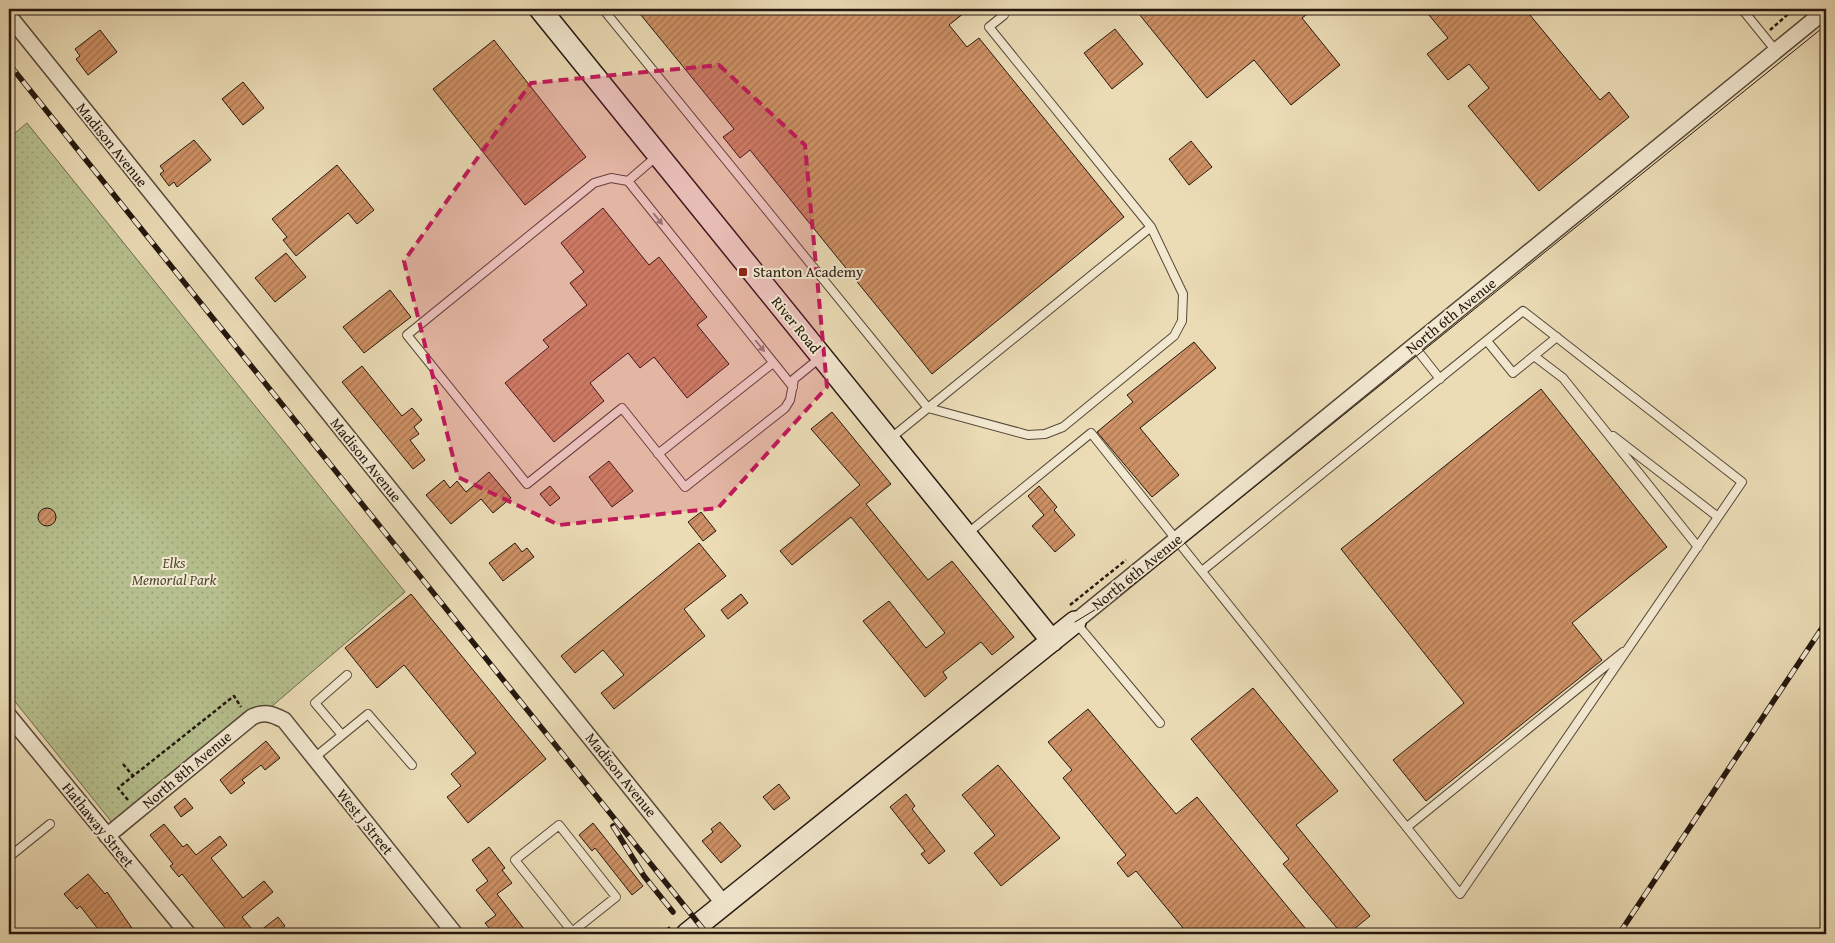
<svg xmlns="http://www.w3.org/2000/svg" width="1835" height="943" font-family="'Gentium Book Plus',serif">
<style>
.park{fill:url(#park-dots);stroke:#6d6c4e}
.building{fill:url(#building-hatch);stroke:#24170e}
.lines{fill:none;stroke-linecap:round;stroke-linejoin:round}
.lane-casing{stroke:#564838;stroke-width:10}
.street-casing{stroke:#564838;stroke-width:18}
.secondary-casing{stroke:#24170e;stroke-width:24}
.path{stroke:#24170e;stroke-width:2.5;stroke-dasharray:4 2.5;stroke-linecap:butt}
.lane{stroke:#f2e8d0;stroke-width:8}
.street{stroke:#f2e8d0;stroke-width:15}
.secondary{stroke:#f2e8d0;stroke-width:21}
.tram{stroke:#24170e;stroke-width:1}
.rail-casing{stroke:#24170e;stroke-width:5.5}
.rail{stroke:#f2e8d0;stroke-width:4;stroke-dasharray:11;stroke-linecap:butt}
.oneway{fill:#958a79}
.marked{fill:#c2185b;fill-opacity:0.2;stroke:#c2185b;stroke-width:4;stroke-dasharray:10 6;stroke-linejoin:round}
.poi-dot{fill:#8f2418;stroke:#f2e8d0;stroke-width:2}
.labels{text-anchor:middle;stroke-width:4;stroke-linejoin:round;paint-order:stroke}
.street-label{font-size:15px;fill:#24170e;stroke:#f2e8d0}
.poi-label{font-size:15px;fill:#24170e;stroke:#f2e8d0;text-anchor:start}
.park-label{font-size:15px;font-style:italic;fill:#504a34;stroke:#f2e8d0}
</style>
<defs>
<pattern id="park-dots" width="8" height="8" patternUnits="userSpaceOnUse" patternTransform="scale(1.25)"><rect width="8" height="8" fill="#b6c08e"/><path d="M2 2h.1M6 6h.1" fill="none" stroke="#9ca479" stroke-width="1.8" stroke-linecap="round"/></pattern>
<pattern id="building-hatch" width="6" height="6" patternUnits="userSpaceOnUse" patternTransform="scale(1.25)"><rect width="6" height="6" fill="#ce9165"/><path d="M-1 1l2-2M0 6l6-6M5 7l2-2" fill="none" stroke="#a77552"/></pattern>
</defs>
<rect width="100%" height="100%" fill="#ebdcb6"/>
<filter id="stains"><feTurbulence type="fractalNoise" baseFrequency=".004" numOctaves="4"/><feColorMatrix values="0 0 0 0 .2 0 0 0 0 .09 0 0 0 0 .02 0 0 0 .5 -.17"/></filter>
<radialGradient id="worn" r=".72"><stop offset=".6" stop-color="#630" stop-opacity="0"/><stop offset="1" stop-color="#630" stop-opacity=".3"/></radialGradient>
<path class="park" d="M27 123 405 592 122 835 9 694V138Z"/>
<path class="building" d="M636 9H969L949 25 967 47 979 38 1124 217 932 374 750 150 740 158 723 137 734 129Z
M1145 9H1314L1302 18 1340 65 1291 105 1254 60 1207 98 1139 14Z
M1424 9H1525L1600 100 1609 92 1629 117 1539 191 1468 106 1489 88 1469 64 1448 80 1427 54 1448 38Z
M1115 29 1143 64 1112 89 1084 53Z
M100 30 117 52 88 75 76 59 80 56 75 49Z
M494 40 586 157 525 205 433 89Z
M243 82 264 108 243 125 222 99Z
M194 140 211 160 177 187 174 182 169 186 160 174 164 171 160 166Z
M1191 141 1212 167 1189 185 1169 159Z
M337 165 374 210 357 224 348 213 296 256 283 240 287 237 272 219Z
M603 208 649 265 659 257 707 317 697 325 729 364 687 398 654 357 640 368 628 353 590 383 604 401 554 442 505 383 549 347 543 340 587 305 570 283 584 272 561 243Z
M286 253 306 277 275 302 255 278Z
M390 290 411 317 364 353 343 327Z
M1194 342 1216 368 1140 428 1179 475 1152 497 1097 432 1133 402 1127 395Z
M362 366 402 416 412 408 422 420 414 427 419 434 410 440 425 460 413 469 342 382Z
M1541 389 1667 547 1572 623 1602 660 1426 801 1393 760 1464 703 1341 549Z
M832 412 891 484 866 504 928 580 952 561 1014 637 992 655 981 642 943 672 947 678 925 697 863 621 889 601 926 648 945 633 851 517 792 565 780 551 860 485 811 429Z
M609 461 633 491 612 507 589 477Z
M489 472 511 498 493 513 481 499 451 524 426 495 444 480 450 488 457 481 466 492Z
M550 486 560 498 550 506 540 494Z
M1039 486 1057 507 1054 510 1075 535 1055 552 1032 526 1044 515 1028 496Z
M38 517a9 9 0 1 1 18 0a9 9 0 1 1-18 0Z
M701 512 716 531 703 541 688 522Z
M515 543 522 552 527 548 534 557 503 581 489 563Z
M699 543 726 576 684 609 705 636 614 709 601 693 624 675 603 650 575 673 561 656Z
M411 594 546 759 468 823 447 797 461 786 451 774 476 753 404 665 377 688 345 648Z
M741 594 748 603 728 619 721 610Z
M1253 688 1338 791 1296 825 1370 916 1348 934H1342L1283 864 1289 859 1191 739Z
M1088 709 1176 814 1197 797 1310 934H1188L1136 871 1128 877 1117 863 1126 855 1063 778 1072 770 1048 742Z
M266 741 280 758 265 770 261 765 242 780 245 783 231 794 220 780Z
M998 765 1060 838 1001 886 974 853 995 835 962 795Z
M779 784 790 798 774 810 763 797Z
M906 794 915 806 912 809 945 851 929 864 921 854 925 851 890 807Z
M185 798 193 808 181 817 174 807Z
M720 822 741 846 721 863 702 841 713 832 711 829Z
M593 823 643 886 632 895 595 848 592 851 579 835Z
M164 824 183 847 187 844 196 855 220 836 227 845 211 858 243 898 264 881 273 892 242 917 256 934 278 917 285 926 275 934H230L182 874 179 877 170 866 173 864 150 835Z
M489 847 505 868 502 870 512 883 497 894 528 934H494L485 923 496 915 476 890 488 881 472 860Z
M88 874 105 894 107 892 136 934H102L80 906 77 909 64 894Z"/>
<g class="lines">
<defs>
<path id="lane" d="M603 9 928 408 1028 435 1045 434 1063 427 1174 336 1182 321 1183 294 1151 227
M1742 9 1776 51
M657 156 628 181 611 178 594 183 407 335 527 484 622 408 685 487 785 408 790 400 794 379 821 357
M628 181 793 387
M1487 341 1513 373 1557 337
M1414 346 1440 379
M1534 356 1563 378 1698 547
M1613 436 1718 517
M891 438 1151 227 989 27 1004 15 998 9
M658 454 773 363
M968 533 1091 433 1460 894 1742 482 1523 311 1202 571
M1077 624 1160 723
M342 735 315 703 347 675
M314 758 368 714 412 765
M1407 827 1623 652
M9 857 50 824
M572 932 616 897 559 825 515 860 574 934"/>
<path id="street" d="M9 16 724 904
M1075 622 1826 10
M9 716 188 934
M107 836 252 717C264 711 272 714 284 720L455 934"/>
<path id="secondary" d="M540 9 1052 641
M687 934 1075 622"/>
</defs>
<use href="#lane" class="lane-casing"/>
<use href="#street" class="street-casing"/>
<use href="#secondary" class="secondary-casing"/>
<path class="path" d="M1770 30 1794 9
M1070 605 1126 560
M123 764 133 776
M128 800 118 788 234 696 241 707
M662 934 670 927"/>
<use href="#lane" class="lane"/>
<use href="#street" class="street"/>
<use href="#secondary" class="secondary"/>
<path class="tram" d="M1075 622 1121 594 1148 573 1826 25"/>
<defs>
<path id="rail" d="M9 64 707 934
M613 826 644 876 673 912
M1619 934 1826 622"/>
</defs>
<use href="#rail" class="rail-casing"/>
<use href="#rail" class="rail"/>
</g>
<defs><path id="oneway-solid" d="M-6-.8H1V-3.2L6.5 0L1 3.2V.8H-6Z" transform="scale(1.25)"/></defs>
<g class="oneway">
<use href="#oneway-solid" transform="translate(658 219) rotate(51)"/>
<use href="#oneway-solid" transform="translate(760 346) rotate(51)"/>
</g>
<path class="marked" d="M719 65 805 145 827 387 718 508 559 525 458 477 404 261 531 83Z"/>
<rect class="poi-dot" x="738" y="267" width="10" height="10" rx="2.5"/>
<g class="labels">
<g class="street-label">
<text transform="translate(112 145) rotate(51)" y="5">Madison Avenue</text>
<text transform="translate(1451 316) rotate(-39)" y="5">North 6th Avenue</text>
<text transform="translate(796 325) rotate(51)" y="5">River Road</text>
<text transform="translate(366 460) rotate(51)" y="5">Madison Avenue</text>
<text transform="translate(1137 572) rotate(-39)" y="5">North 6th Avenue</text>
<text transform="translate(187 770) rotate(-40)" y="5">North 8th Avenue</text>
<text transform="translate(621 775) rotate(51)" y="5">Madison Avenue</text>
<text transform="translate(365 822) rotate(51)" y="5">West J Street</text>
<text transform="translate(98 825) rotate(51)" y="5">Hathaway Street</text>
</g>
<g class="poi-label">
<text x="753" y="277">Stanton Academy</text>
</g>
<g class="park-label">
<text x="174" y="568">Elks<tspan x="174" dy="17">Memorial Park</tspan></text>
</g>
</g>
<rect width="1835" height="943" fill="none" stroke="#ebdcb6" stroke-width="30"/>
<rect x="10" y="10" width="1815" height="923" fill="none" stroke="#24170e" stroke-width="2.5"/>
<rect x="15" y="15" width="1805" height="913" fill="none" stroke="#24170e"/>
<rect width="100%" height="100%" filter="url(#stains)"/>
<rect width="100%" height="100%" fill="url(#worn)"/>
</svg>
